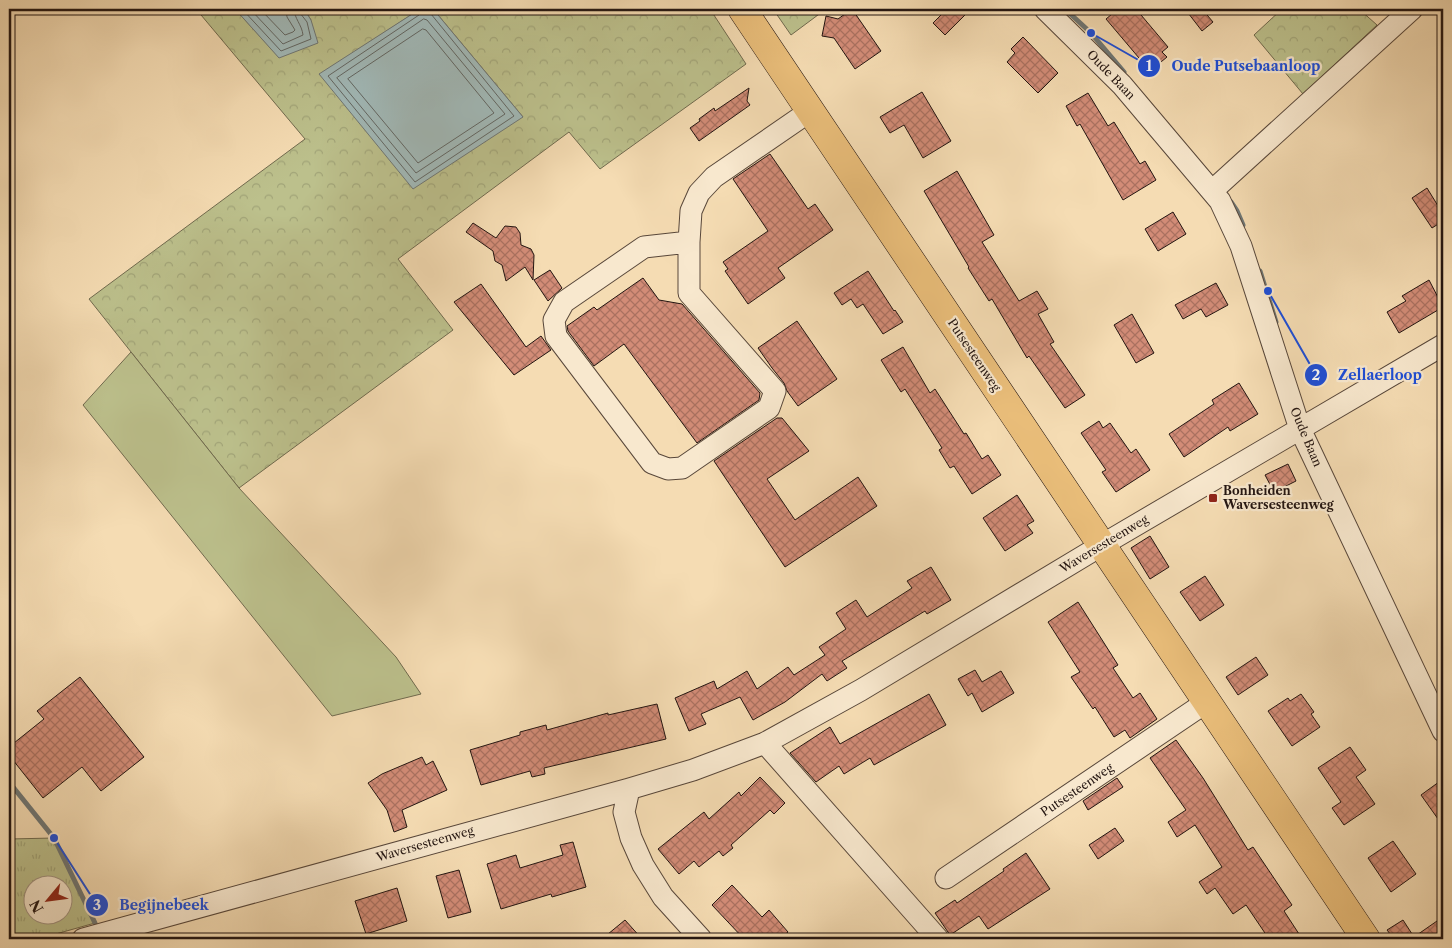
<svg xmlns="http://www.w3.org/2000/svg" width="1452" height="948" font-family="'Libre Caslon Text',serif">
<style>
.grass{fill:url(#grass-tufts);stroke:#706a4e;fill-rule:evenodd}
.forest{fill:url(#forest-crowns);stroke:#706a4e}
.green{fill:#bcc08c;stroke:#706a4e}
.water{fill:#a1b9b8;stroke:#6f7775}
.lines{fill:none;stroke-linecap:round;stroke-linejoin:round}
.shore{stroke:#626764;stroke-width:1}
.stream{stroke:#6f7775;stroke-width:5}
.building{fill:url(#building-cross-hatch);stroke:#231511}
.minor-casing{stroke:#58473a;stroke-width:23}
.major-casing{stroke:#231511;stroke-width:29}
.minor{stroke:#f8e8ce;stroke-width:21}
.major{stroke:#eabe7a;stroke-width:28}
.poi-dot{fill:#8f2418;stroke:#f8e8ce;stroke-width:2}
.labels{text-anchor:middle;stroke-width:4.5;stroke-linejoin:round;paint-order:stroke}
.street-label{font-size:12px;fill:#231511;stroke:#f8e8ce}
.poi-label{font-size:12px;font-weight:bold;fill:#231511;stroke:#f8e8ce;text-anchor:start}
.leader{fill:none;stroke:#1d4ed8;stroke-width:2}
.callout-dot{fill:#1d4ed8;stroke:#f8e8ce;stroke-width:2}
.mark-label{font-size:15px;text-anchor:middle;font-weight:bold;fill:#fff}
.callout-label{font-size:14px;text-anchor:middle;font-weight:bold;fill:#1d4ed8;stroke:#f8e8ce;stroke-width:4.5;stroke-linejoin:round;paint-order:stroke}
</style>
<defs>
<pattern id="grass-tufts" width="24" height="20" patternUnits="userSpaceOnUse" patternTransform="scale(1.25)"><rect width="24" height="20" fill="#bcc08c"/><path d="M3 7l-1-3M5 7V3M7 7l1-3M15 17l-1-3M17 17v-4M19 17l1-3" fill="none" stroke="#a1a478"/></pattern>
<pattern id="forest-crowns" width="20" height="18" patternUnits="userSpaceOnUse" patternTransform="scale(1.25)"><rect width="20" height="18" fill="#bcc08c"/><path d="M2 6a3 3 0 1 1 6 0M12 15a3 3 0 1 1 6 0" fill="none" stroke="#a1a478"/></pattern>
<pattern id="building-cross-hatch" width="8" height="8" patternUnits="userSpaceOnUse" patternTransform="scale(1.25)"><rect width="8" height="8" fill="#d28c77"/><path d="M0 0l8 8M0 8l8-8" fill="none" stroke="#aa7160"/></pattern>
</defs>
<rect width="100%" height="100%" fill="#f5dcb3"/>
<filter id="stains"><feTurbulence type="fractalNoise" baseFrequency=".004" numOctaves="4"/><feColorMatrix values="0 0 0 0 .2 0 0 0 0 .09 0 0 0 0 .02 0 0 0 .5 -.17"/></filter>
<radialGradient id="worn" r=".72"><stop offset=".6" stop-color="#630" stop-opacity="0"/><stop offset="1" stop-color="#630" stop-opacity=".3"/></radialGradient>
<path class="grass" d="M54 838 95 923 38 939H9V839ZM32 886H62V916H32Z"/>
<path class="forest" d="M196 9H235L279 57 311 20 304 9H420L320 75 523 117 433 9H710L746 64 600 169 569 132 398 259 453 330 239 488 89 299 305 139Z
M773 9H826L791 35Z
M1282 9H1359L1377 25 1303 94 1254 35Z"/>
<path class="green" d="M131 352 239 488 396 657 421 694 332 716 83 405Z"/>
<path class="water" d="M235 9H304L311 20 318 43 279 58Z
M420 9H433L523 117 413 189 319 74Z"/>
<g class="lines">
<path class="shore" d="M242 9 281 51 311 39 307 22 300 13V9
M250 9 283 44 303 35C302 25 294 18 294 9
M260 9 285 35 293 32 295 30 287 17 286 9
M422 9 419 15 328 76 415 182 514 116 431 14 430 9
M424 19 427 20 505 114 416 173 337 78Z
M423 29 426 30 494 113 418 163 348 79Z"/>
<path class="stream" d="M1065 9 1091 33 1124 72
M1231 202 1237 211 1243 225
M1260 271 1276 322
M9 782 54 838 95 923"/>
</g>
<path class="building" d="M852 9 881 51 855 69 834 38 822 36 826 16 838 19Z
M947 9H971L945 35 933 23Z
M1118 9H1136L1168 47 1162 52 1167 57 1150 71 1106 19Z
M1185 9H1202L1213 22 1202 31Z
M1023 37 1058 73 1038 93 1007 62 1015 53 1011 49Z
M749 88 747 101 750 105 699 141 690 128 700 121 699 119 714 108 715 111Z
M922 92 951 141 923 158 904 125 890 133 880 117Z
M1088 93 1108 126 1114 122 1140 164 1145 161 1156 180 1123 200 1080 124 1077 126 1066 106Z
M770 154 808 209 815 204 833 230 778 268 785 278 748 304 725 271 728 269 723 262 768 231 733 179Z
M957 171 994 235 982 242 1019 301 1037 291 1048 309 1038 314 1054 342 1050 344 1085 395 1065 408 1029 356 1027 358 992 299 989 301 968 268 969 267 924 191Z
M1427 188 1443 214V221L1432 228 1412 198Z
M1173 212 1186 234 1158 251 1145 229Z
M473 223 496 238 505 226 516 227 520 233 521 245 531 249 534 255 533 280 525 267 506 281 502 265 495 261 493 251 466 232Z
M550 270 562 288 548 301 534 280Z
M868 271 894 311 895 310 903 322 883 334 863 304 857 308 851 299 842 305 834 293Z
M643 278 659 300 682 304 760 393 759 400 697 443 624 344 594 366 568 331 567 326 594 307 597 310Z
M1429 280 1443 307 1399 333 1387 312 1406 301 1402 296Z
M1216 283 1228 305 1206 317 1201 309 1183 319 1175 305Z
M481 284 526 347 541 336 551 350 514 375 454 302Z
M1132 314 1154 353 1136 363 1114 325Z
M797 321 837 379 798 406 787 391 784 383 772 368 758 348Z
M903 347 930 393 935 389 964 434 966 433 982 459 988 455 1001 475 972 494 954 466 950 468 939 450 942 448 905 389 901 392 881 360Z
M1239 383 1258 414 1230 431 1228 427 1184 457 1169 434 1214 404 1212 400Z
M777 418H782L809 451 767 479 795 520 858 477 877 506 785 567 714 461Z
M1099 421 1103 428 1110 423 1131 453 1136 449 1150 470 1116 492 1102 472 1106 470 1081 433Z
M1288 464 1296 481 1274 492 1265 475Z
M1017 495 1034 521 1027 525 1033 533 1005 551 983 518Z
M1150 536 1169 567 1150 579 1131 548Z
M931 567 951 600 927 614 925 611 842 661 847 668 827 681 822 674 785 702 753 720 740 697 701 714 706 724 689 731 675 698 714 681 717 689 747 671 757 689 788 667 794 675 825 655 819 647 846 629 836 613 856 600 867 617 912 588 907 581Z
M1205 576 1224 605 1200 621 1180 592Z
M1078 602 1118 665 1113 668 1133 698 1140 693 1157 719 1130 738 1125 730 1114 737 1095 707 1093 709 1071 677 1080 672 1048 622Z
M1256 657 1268 675 1238 695 1226 677Z
M975 670 982 682 1001 671 1014 693 982 712 972 693 968 696 958 679Z
M80 677 144 757 101 791 82 767 43 798 9 755V747L44 719 37 711Z
M929 694 946 725 874 765 870 758 844 774 839 766 816 782 790 753 830 727 840 744Z
M1301 694 1314 712 1311 714 1320 727 1292 746 1268 711 1288 698 1290 701Z
M657 704 666 739 544 768 545 774 532 777 530 771 481 785 470 750 520 735V732L546 725 547 730 608 713V715Z
M1176 740 1203 778 1248 850 1253 847 1292 905 1284 911 1299 934 1291 939H1269L1246 905 1233 914 1215 888 1207 894 1199 882 1222 867 1195 825 1177 837 1168 822 1186 810 1150 758Z
M1350 747 1366 770 1356 777 1375 804 1344 825 1332 808 1341 802 1318 768Z
M422 757 426 765 433 761 447 790 402 810 407 827 394 832 387 810 368 783 382 774Z
M760 777 785 803 774 814 770 810 731 845 733 848 723 856 719 851 699 867 694 861 679 874 658 849 704 812 709 819 739 792 741 796Z
M1117 778 1123 787 1088 810 1083 801Z
M1443 779V826L1421 795Z
M1115 828 1124 841 1098 859 1089 845Z
M1393 841 1416 874 1391 892 1368 858Z
M573 842 586 887 552 897 551 894 501 909 487 864 516 855 520 868 563 855 560 845Z
M1026 853 1050 889 988 929 979 916 950 935 935 913 955 900 957 903 1004 871 1003 869Z
M459 870 471 912 448 918 436 876Z
M732 885 762 917 769 910 788 932 780 939H744L712 905Z
M397 888 407 921 366 934 355 901Z
M625 920 642 939H602Z
M1403 920 1414 937 1437 921 1443 931V939H1394L1387 930Z"/>
<g class="lines">
<defs>
<path id="minor" d="M1045 9 1122 85 1220 201 1241 246 1300 429 1443 731
M1212 191 1412 9
M689 242 644 247 564 302 554 320 556 336 652 463 668 469 682 468 769 408 775 391 689 293V242L691 211 699 193 714 177 810 111
M765 743 938 939
M629 789 624 812 631 838 643 865 663 897 701 939
M946 878 1208 701
M83 939 629 789 693 770 765 743 861 690 1102 545 1443 345"/>
<path id="major" d="M742 9 1366 939"/>
</defs>
<use href="#minor" class="minor-casing"/>
<use href="#major" class="major-casing"/>
<use href="#minor" class="minor"/>
<use href="#major" class="major"/>
</g>
<rect class="poi-dot" x="1208" y="493" width="10" height="10" rx="2.5"/>
<g class="labels">
<g class="street-label">
<text transform="translate(1111 75) rotate(46)" y="4">Oude Baan</text>
<text transform="translate(974 355) rotate(56)" y="4">Putsesteenweg</text>
<text transform="translate(1306 437) rotate(67)" y="4">Oude Baan</text>
<text transform="translate(1104 544) rotate(-31)" y="4">Waversesteenweg</text>
<text transform="translate(1077 790) rotate(-34)" y="4">Putsesteenweg</text>
<text transform="translate(425 844) rotate(-16)" y="4">Waversesteenweg</text>
</g>
<g class="poi-label">
<text x="1223" y="495">Bonheiden<tspan x="1223" dy="14">Waversesteenweg</tspan></text>
</g>
</g>
<path class="leader" d="M1091 33L1149 66M1268 291L1316 375M54 838L97 905"/>
<g class="callout-dot">
<circle cx="1091" cy="33" r="5"/>
<circle cx="1268" cy="291" r="5"/>
<circle cx="54" cy="838" r="5"/>
<circle cx="1149" cy="66" r="12"/>
<circle cx="1316" cy="375" r="12"/>
<circle cx="97" cy="905" r="12"/>
</g>
<g class="mark-label">
<text x="1149" y="71">1</text>
<text x="1316" y="380">2</text>
<text x="97" y="910">3</text>
</g>
<g class="callout-label">
<text x="1246" y="71">Oude Putsebaanloop</text>
<text x="1380" y="380">Zellaerloop</text>
<text x="164" y="910">Begijnebeek</text>
</g>
<rect width="1452" height="948" fill="none" stroke="#f5dcb3" stroke-width="30"/>
<rect x="10" y="10" width="1432" height="928" fill="none" stroke="#231511" stroke-width="2.5"/>
<rect x="15" y="15" width="1422" height="918" fill="none" stroke="#231511"/>
<g transform="translate(48 900) rotate(241)"><circle r="24" fill="#f8e8ce" stroke="#a39482"/>
<path d="M0-4L9 19L0 12L-9 19Z" fill="#8f2418"/>
<text y="-8" font-size="14" font-weight="bold" text-anchor="middle" fill="#231511">N</text>
</g>
<rect width="100%" height="100%" filter="url(#stains)"/>
<rect width="100%" height="100%" fill="url(#worn)"/>
</svg>
